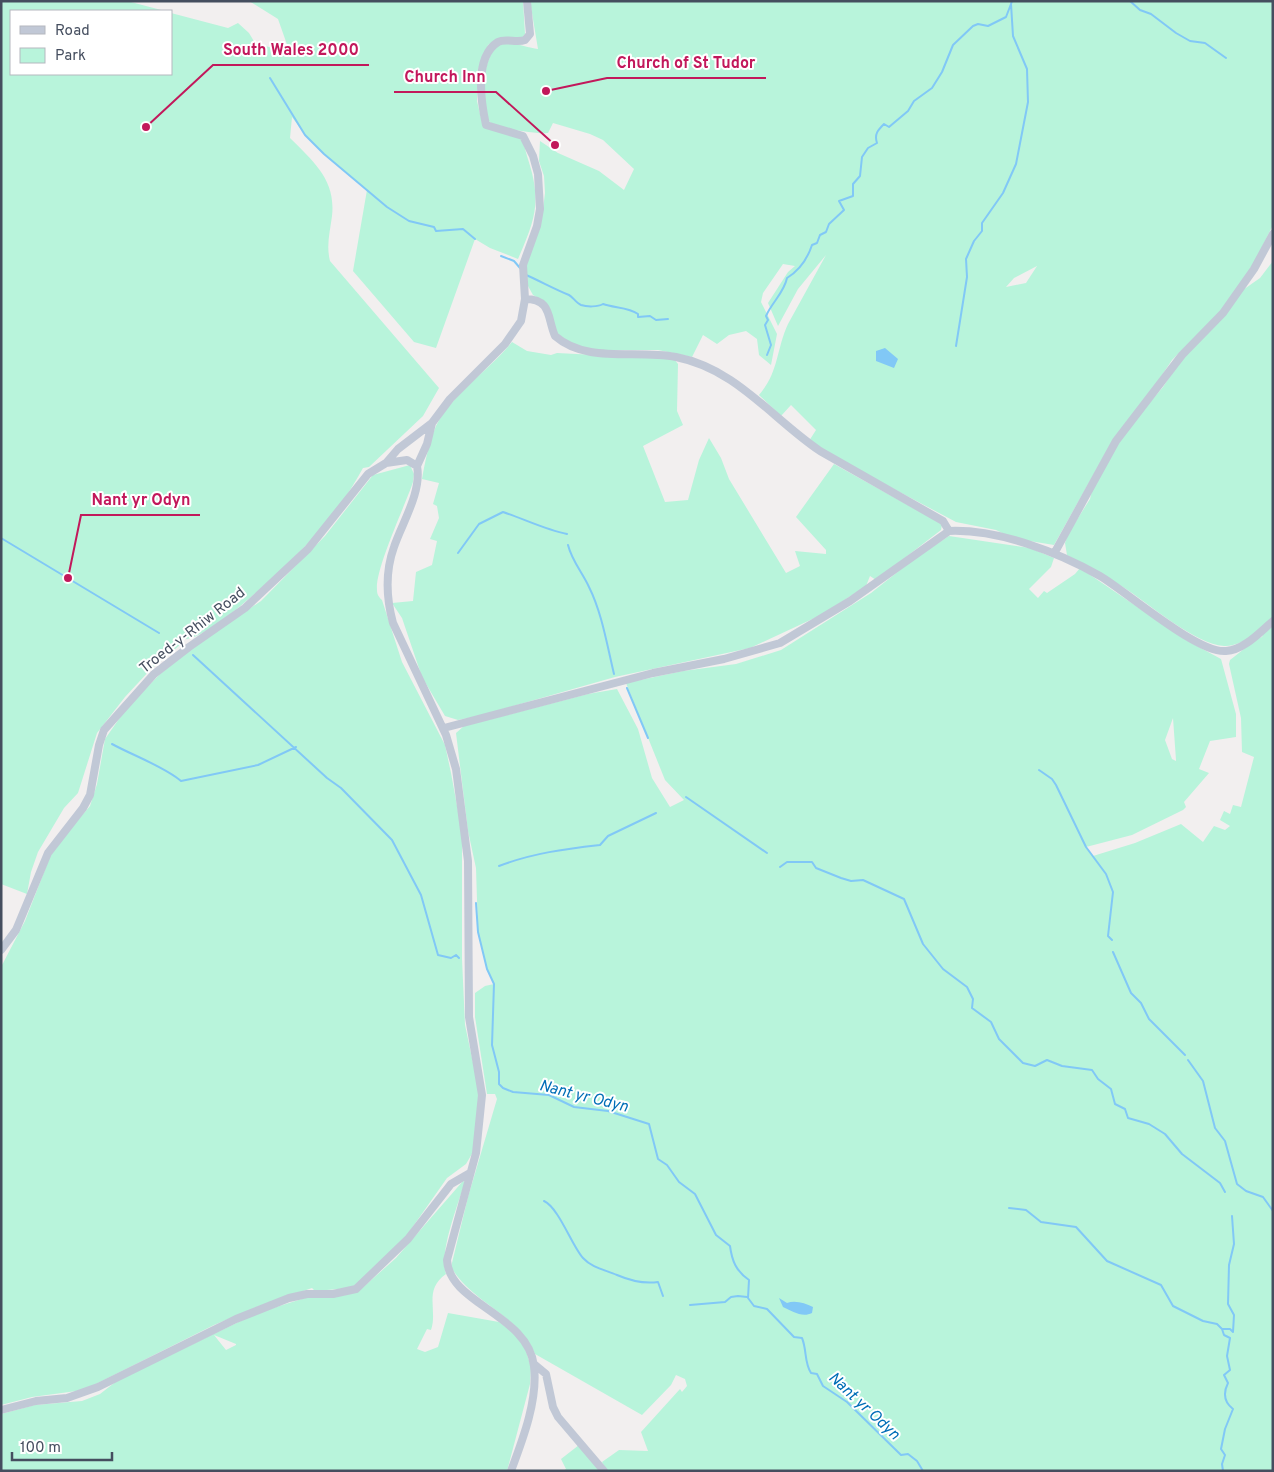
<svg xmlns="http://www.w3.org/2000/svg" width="1274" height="1472" font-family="Overpass,sans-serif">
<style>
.green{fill:#b8f4db;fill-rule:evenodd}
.water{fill:#81c8f6}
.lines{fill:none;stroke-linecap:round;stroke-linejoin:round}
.stream{stroke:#81c8f6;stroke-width:2}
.street{stroke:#c1c8d6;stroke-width:8}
.labels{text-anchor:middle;stroke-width:4;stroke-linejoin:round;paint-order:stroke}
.street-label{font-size:15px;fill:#454e5f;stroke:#fff}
.water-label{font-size:16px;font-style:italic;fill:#006eb7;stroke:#fff}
.leader{fill:none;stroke:#c2185b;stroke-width:2}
.callout-dot{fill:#c2185b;stroke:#fff;stroke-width:2}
.callout-label{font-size:16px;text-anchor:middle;font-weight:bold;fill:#c2185b;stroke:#fff;stroke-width:4;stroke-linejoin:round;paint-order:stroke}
</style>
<rect width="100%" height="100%" fill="#f2efef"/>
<path class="green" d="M1 1H127L165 11H11V74H171V13L228 28 238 23 249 33 255 43 290 53 278 19 249 1H523L525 34 521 39H497L488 45 485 52 477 72V101L482 122C493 127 507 130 518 136 524 140 525 149 527 156 542 201 536 217 518 259L490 248 475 239 436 348 414 342 353 271 367 190 324 154 305 135 292 117 290 138C314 162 336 180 332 216 330 232 326 245 330 261L439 388 423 416 369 467 363 468C352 488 339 508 325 525 306 548 210 642 184 639L180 645 151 669 125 697 97 733 78 793 64 808 38 852 31 872 27 894 1 884Z
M530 1H1273V225L1253 265 1228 304 1172 360 1152 390 1114 438 1054 545 1012 538 996 530 956 522 860 471 809 441 816 430 791 405 781 416 759 395C779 372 776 350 788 324L826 255 798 289 778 326 768 303 788 272 795 266 783 264 763 293 761 302 777 334 771 365 759 355 757 339 746 331 729 335 717 344 703 335 692 357 658 350H594L573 346 556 332 545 302 533 295 528 286 526 267 542 217 545 193 544 176 539 161 540 141 558 153 599 171 624 190 634 169 603 140 590 134 553 123 548 133C540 134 498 129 491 123 477 112 483 51 500 44 510 40 528 48 538 49ZM1037 266 1026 283 1006 287 1014 278Z
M1273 261V618C1260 629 1243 647 1224 646 1196 645 1148 603 1123 587 1105 575 1085 566 1067 555L1065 543 1068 534 1090 499 1093 486 1100 473 1129 427 1163 387 1180 361 1240 292 1260 278Z
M512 342 527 351 551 355 557 353 674 359 678 364 677 411 683 425 643 446 665 502 688 500 699 460 709 438 721 458 729 479 786 573 800 566 795 551 826 554V550L796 517 834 464 942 524 941 530 876 580 870 576 866 586 821 615 750 648 615 677 478 716 458 720 445 716 422 677 402 618 392 603 413 601 416 572 432 565 437 541 430 539 439 518 437 506 433 504 439 483 422 479C425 462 429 442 436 426 452 394 489 370 512 342Z
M410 465 414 474 413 482C405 506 375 569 377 590 377 595 379 597 382 600L402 662 445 745 451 773 462 833V959L465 1025 478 1086 479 1100 473 1152 466 1164 447 1178 407 1235 361 1281 350 1288 315 1291 312 1288 259 1306 214 1325 84 1390 32 1397 1 1405V967L25 921 53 849 90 806 97 784 105 739 126 709 160 674 204 639 261 601 325 536 373 475Z
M949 536 1030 548 1054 558 1051 567 1029 589 1038 598 1044 591 1047 593 1075 574 1080 568 1186 640 1221 659 1236 714V737L1210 741 1199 769 1209 773 1184 802 1186 807 1183 810 1132 835 1086 847 1093 856 1135 843 1181 824 1203 842 1214 826 1225 830 1230 826 1220 820 1224 811 1230 814 1233 805 1241 807 1254 757 1242 752 1241 718 1229 664 1230 660 1258 638 1262 637 1264 632 1273 624V1471H607L602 1462 619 1450 648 1451 641 1432 680 1389 682 1392 687 1386 685 1379 676 1375 671 1385 642 1415 535 1354C519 1315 472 1303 451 1267L468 1197 497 1099 495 1094H487L475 1017V993L485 986 494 984 487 969 478 932 476 868 468 831 456 733 464 726 588 694 617 689 638 729 652 778 670 807 684 800 665 780 626 683 683 671 736 664 781 650 871 593 914 559ZM1173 718 1176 760V761L1172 759 1165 740Z
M463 1181 465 1182C458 1205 439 1251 446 1274 423 1290 438 1310 431 1330L427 1329 417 1349 425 1352 438 1347 448 1313 499 1322 519 1337 525 1348 531 1367 530 1384 507 1471H1V1414L35 1405 82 1401 100 1394 118 1380 251 1316 273 1308 305 1298 346 1295 360 1290 396 1258ZM214 1335 236 1344V1345L226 1350Z
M579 1445 601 1471H563L566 1469 561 1459Z"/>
<path class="water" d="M885 348 898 359 894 368 876 361V351Z
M779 1298 787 1303C795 1300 805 1303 813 1307L812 1313C802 1318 792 1311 783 1307Z"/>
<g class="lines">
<path class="stream" d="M1130 1 1140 10 1151 14 1176 33 1190 41 1205 43 1226 58
M270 78 305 135 324 154 387 207 409 221 434 227 436 231 463 229 475 239
M501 256 514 261 520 268
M526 275C540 281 554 289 569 295 573 297 576 303 581 305 587 307 598 307 603 304 614 308 629 307 638 314V317L650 316 656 320 668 319
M956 346 967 277 966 259 974 241 982 231V223L1003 193 1016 164 1028 102 1027 69 1013 36 1011 4 1012 1
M767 355 771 345 765 325 768 320 766 316C772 302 784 293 787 278 800 270 807 260 812 245L817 243 820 235 826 232 829 224 844 210 839 201 853 196V184L860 176 862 157 868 148 877 143C874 134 878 130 884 124L889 127 908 111 914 101 932 88 942 72 953 45 973 26 978 24 988 26 1006 17 1011 4
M1 538 159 633
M568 545C572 561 582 572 589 587 602 613 607 645 614 674
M458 553 479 524 503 512C524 519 546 530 567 534
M193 655 327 778 341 788 392 840 421 895 438 955 451 958 456 955 459 958
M627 688 648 738
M112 744C132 755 165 767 181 781L258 765 296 747
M1039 770 1052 779 1056 785 1086 847 1106 874 1113 892 1108 936 1112 940
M686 797 767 853
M499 866C533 853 565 849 600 845L608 836 656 813
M780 867 787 862H812L816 868 841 878 851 881 863 880 904 899 923 944 943 969 967 987 973 999 972 1008 991 1022 999 1039 1023 1063 1035 1066 1047 1060 1062 1066 1092 1070 1098 1079 1111 1089 1115 1104 1125 1109 1128 1118 1149 1124 1165 1134 1182 1154 1220 1183 1225 1192
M476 903 478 932 487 969 494 984 492 1045 499 1072V1084L503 1088 513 1092 549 1095 574 1107 608 1111 649 1124 658 1159 667 1165 679 1182 695 1194 716 1235 730 1246C732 1261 736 1271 749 1280L748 1298 754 1306 767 1309 794 1337 802 1338C807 1350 804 1362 811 1373L817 1374 823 1386 847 1402 901 1455 908 1454 917 1461 923 1471
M1113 952 1131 993 1141 1003 1149 1019 1185 1055
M1188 1060 1203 1081 1215 1128 1225 1141 1237 1184 1246 1191 1263 1197 1273 1211
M544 1201C559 1208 572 1246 583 1258 592 1268 606 1270 617 1275 631 1281 644 1284 658 1282L663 1296
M1009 1208 1026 1210 1041 1222 1076 1227 1107 1261 1161 1285 1173 1306 1203 1321 1217 1324 1222 1329 1224 1335 1230 1338 1227 1356 1230 1370 1224 1375 1228 1383C1223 1393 1224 1402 1233 1409L1225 1429 1221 1449 1225 1455 1222 1464 1223 1471
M690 1305 725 1302 731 1297 738 1296 747 1297
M1223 1329H1230L1233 1332 1234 1315 1228 1304 1229 1265 1234 1244 1232 1216"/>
<path class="street" d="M525 299C552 299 547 318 555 336 587 364 636 349 676 357 737 369 771 418 820 451L943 521 949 531
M386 463 407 460 417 466C422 492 402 523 394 547 385 572 386 597 393 623L446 735 456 769 468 861 469 1017 482 1095 476 1153 447 1260C449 1304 528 1314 534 1366 538 1400 523 1439 511 1471
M417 466 427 444 432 423 450 399 505 344 521 321 525 299 523 265 537 226 540 209 538 174 533 156 523 136 486 125C481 102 474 57 498 42 505 38 517 43 525 40L530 34 527 1
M1055 552 1116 441 1182 355 1223 313 1254 269 1273 234
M444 728 653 673 724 659 780 643 850 601 949 531C998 529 1058 552 1100 576 1127 592 1198 654 1226 651 1244 650 1260 632 1273 621
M1 950 16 930 48 853 83 808 90 795 99 745 104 730 154 674 189 647 245 608 308 549 368 474 386 463 398 449 432 423
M534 1364 546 1374 553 1407 558 1417 604 1471
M1 1410 36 1401 67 1398 98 1387 236 1319 289 1298 307 1294H333L356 1289 408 1239 451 1184 470 1173"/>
</g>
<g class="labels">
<g class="street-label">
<text transform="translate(192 630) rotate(-38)" y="5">Troed-y-Rhiw Road</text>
</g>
<g class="water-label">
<text transform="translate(584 1095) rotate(14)" y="6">Nant yr Odyn</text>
<text transform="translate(865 1405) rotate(43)" y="6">Nant yr Odyn</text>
</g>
</g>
<path class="leader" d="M146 127L213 65H369M546 91L607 78H766M555 145L496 92H394M68 578L81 515H200"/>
<g class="callout-dot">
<circle cx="146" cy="127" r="5"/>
<circle cx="546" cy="91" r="5"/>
<circle cx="555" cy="145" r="5"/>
<circle cx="68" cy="578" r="5"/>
</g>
<g class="callout-label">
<text x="291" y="55">South Wales 2000</text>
<text x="686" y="68">Church of St Tudor</text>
<text x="445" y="82">Church Inn</text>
<text x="141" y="505">Nant yr Odyn</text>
</g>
<rect width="1274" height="1472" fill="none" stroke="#454e5f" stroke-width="5"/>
<rect x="10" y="10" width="162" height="65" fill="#ffffff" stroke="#b5b8bf"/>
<rect x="20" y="26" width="25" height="8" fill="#c1c8d6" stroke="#b5b8bf"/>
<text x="55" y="35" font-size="15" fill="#454e5f">Road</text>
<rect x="20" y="48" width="25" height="15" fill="#b8f4db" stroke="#b5b8bf"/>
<text x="55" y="60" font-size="15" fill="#454e5f">Park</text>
<path d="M12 1452v8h100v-8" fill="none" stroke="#454e5f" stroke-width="2.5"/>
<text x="20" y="1452" font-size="15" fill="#454e5f" stroke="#ffffff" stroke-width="4" paint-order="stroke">100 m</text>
</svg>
